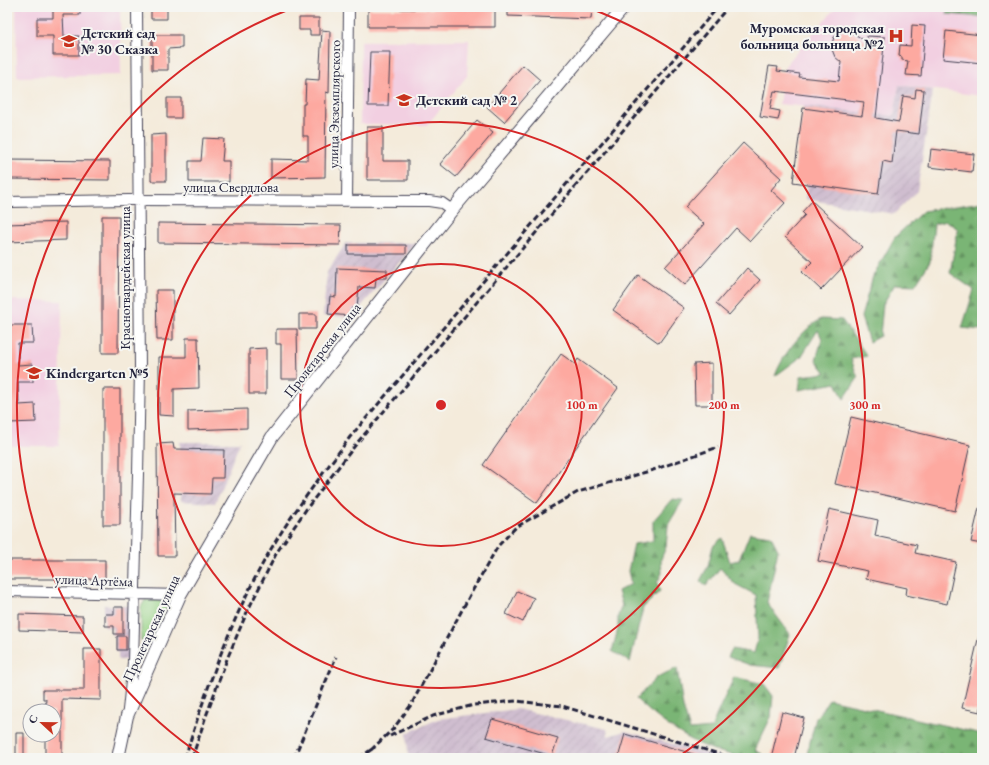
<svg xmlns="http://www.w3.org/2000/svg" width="989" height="765" font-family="'EB Garamond',serif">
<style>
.built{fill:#f2cfe1}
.industrial{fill:url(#industrial-furrows)}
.green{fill:#99d387;stroke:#5e7a61}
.forest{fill:url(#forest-firs);stroke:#4e6c58}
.building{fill:#fda9a0}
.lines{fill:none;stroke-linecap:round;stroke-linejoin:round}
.minor-casing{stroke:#424053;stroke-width:12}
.tertiary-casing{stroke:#424053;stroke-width:14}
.minor{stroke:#fff;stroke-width:10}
.tertiary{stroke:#fff;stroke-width:12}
.rail{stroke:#22223b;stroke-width:3;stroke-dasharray:6 3;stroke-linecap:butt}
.ring{fill:none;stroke:#d62828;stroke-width:2}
.labels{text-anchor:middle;stroke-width:4;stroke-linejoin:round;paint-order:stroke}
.poi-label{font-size:14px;font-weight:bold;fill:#22223b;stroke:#f6f6f2;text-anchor:start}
.street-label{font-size:14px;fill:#22223b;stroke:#f6f6f2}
.centre{fill:#d62828;stroke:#f6f6f2;stroke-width:2}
.ring-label{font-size:12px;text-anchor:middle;font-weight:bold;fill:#d62828;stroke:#f6f6f2;stroke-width:4;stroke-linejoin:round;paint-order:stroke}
</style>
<defs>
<pattern id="industrial-furrows" width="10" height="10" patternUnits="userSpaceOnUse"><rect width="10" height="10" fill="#cfbdcf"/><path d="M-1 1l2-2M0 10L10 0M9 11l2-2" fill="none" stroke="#b1a2b3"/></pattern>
<pattern id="forest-firs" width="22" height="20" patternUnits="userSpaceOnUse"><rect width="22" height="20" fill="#7ab574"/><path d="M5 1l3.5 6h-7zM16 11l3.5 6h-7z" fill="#649360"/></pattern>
</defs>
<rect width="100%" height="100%" fill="#f6f6f2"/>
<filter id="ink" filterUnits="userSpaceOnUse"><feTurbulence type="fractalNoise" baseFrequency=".025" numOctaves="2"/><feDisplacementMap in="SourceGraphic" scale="8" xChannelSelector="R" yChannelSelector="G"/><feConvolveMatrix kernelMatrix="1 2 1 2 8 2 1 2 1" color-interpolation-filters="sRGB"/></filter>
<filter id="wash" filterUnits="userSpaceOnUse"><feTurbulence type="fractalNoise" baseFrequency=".012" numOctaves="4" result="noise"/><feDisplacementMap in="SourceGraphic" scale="16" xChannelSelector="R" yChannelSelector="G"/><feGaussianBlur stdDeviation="0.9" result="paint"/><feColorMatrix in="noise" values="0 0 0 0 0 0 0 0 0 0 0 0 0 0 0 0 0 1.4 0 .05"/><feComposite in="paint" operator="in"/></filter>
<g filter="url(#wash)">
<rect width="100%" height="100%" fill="#f4ebdb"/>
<path class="built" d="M16 7H120L121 75 17 77Z
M836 7H982V96L899 85 894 116 779 104 785 66Z
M469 40 467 76 427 125 360 124 361 41Z
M7 300 62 301 59 446H7Z"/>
<path class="industrial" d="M899 85 933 90 917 191 894 214 805 199 807 184 793 182 804 106 894 116Z
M346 243H416L352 317 323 316 327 272Z
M180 442H240L215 503 181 501Z
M104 605 129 606V660H118V652H115V635H112V628L104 627Z
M517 709 607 729 608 736 625 731 723 758H408L407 733 438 719Z"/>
<path class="green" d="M145 600H158L163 603 166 609 151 643 145 644 141 640V607Z"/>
<path class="forest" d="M946 7H982V17L947 14Z
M982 202V330L962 328 974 290 950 273 958 229 946 221 934 224 930 262 915 285 895 284 883 304 880 336 869 342 861 317 873 276 895 237 923 211Z
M821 319 842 320 867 356 851 359 858 378 844 399 836 383 799 390 801 376 826 373 816 360 822 339 818 330 801 357 775 376C783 354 801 331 821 319Z
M672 499 683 500 668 525 666 547 661 559 662 573 657 583 660 591 643 608 630 662 612 651 618 629V616L622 605 618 591 631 584 628 571 634 544 653 541V521Z
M750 533 771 536 778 550 767 603 790 634 779 668 750 665 728 657 732 649 754 653 758 638 756 595 735 584 720 568 706 586 700 581 708 566 713 546 722 538 730 562 739 560Z
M677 668 683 707 690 730 712 728C717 710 727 694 734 677L764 684 773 696 771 717 755 750 762 754 759 758C712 758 670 731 636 699L657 677Z
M829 699 982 734V758H806L816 718Z"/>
<g id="blocks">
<path class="building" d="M53 7H80V15H63L64 36H79V55H53V36H37V18H53Z
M151 7H167V19H151Z
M508 7H592L591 19 508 16Z
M368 9H495V27H368Z
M299 18H319V35H310V30H299Z
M912 25 925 26 921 76 906 75 908 61 902 60V57L899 56 900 45 911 46Z
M322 30 330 31 329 93 326 92 325 177 271 178V159L308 160V136H303V104H305L306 79 319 80Z
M843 31 853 33 867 42V36L885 37 876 118 899 122 903 96 915 98 916 89 924 90 919 134 896 131 892 163 883 161 878 194 793 182 803 108 862 116 864 102 774 91 770 109 780 111 778 120 760 117 769 66 778 67 777 71 800 74 799 77 839 81 841 62 835 57 831 47 834 37Z
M946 31 982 35V63L943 59Z
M152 35H182V48L168 49V70H152Z
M370 52H390L388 106H368Z
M523 65 540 80 504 122 487 107Z
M167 98H181V118H167Z
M477 120 493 133 456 177 440 164Z
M367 127H383V161H408V180H367Z
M166 134V181H151V135Z
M203 138 224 139 222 161H229V182H189V161H201Z
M743 143 781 178 771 190 785 203 750 241 736 228 685 285 665 267 704 224 685 207Z
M931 149 974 154 972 172 929 167Z
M7 160 110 161V180L7 179Z
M812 201 862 247 821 290 802 272 812 262 785 237 805 215 802 212Z
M102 216H119L118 353H102Z
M66 222V240L7 242V224Z
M158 223 341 225 340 245 158 243Z
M348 245H406V254H348Z
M337 268 387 270V278H376L375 288 359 287 357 308H352L351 316 328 314 330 296 336 297Z
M747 268 760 280 729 315 716 304Z
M638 275 684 308 659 343 613 310Z
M156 290H173V340H157Z
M299 314H316V329H299Z
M7 325H32L33 343H18V365L33 364V382H18L19 405 35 404 36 422 9 423Z
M276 329H297L298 379H281V344H276Z
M186 338H198L199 388 174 389V416L159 415V357H186Z
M266 348V394H249V349Z
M561 354 575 364 578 359 618 388 537 503 483 465Z
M712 363V405H695L694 364Z
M103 389H120V525H103Z
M247 409V428L188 430V411Z
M851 417 970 445 955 511 835 484Z
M173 443 174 449 224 450 223 478H212L211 494 174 493 175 556H158L157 444Z
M979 508H982V544L971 542Z
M829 509 878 520 875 536 917 545 915 553 956 562 947 604 906 595 907 588 866 579 868 571 818 561Z
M7 560H105V579H7Z
M517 591 534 598 523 622 506 614Z
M114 607H123V634H114V626H105V614H114Z
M19 614 83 616V632L19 630Z
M979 635H982V704L980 712 962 708Z
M117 636H126V650H117Z
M84 649H101V700L62 699V757H45V735H54V711H45L46 699H43V690H84Z
M782 712 804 718 794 758H771Z
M492 719 558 738 552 756 486 737Z
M16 733H24V758H16Z
M625 734 700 756V758H618Z"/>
</g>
</g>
<g filter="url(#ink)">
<use href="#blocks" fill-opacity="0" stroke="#424053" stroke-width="1"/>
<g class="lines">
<defs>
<path id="minor" d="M347 201 349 7
M7 202 129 200 429 201 442 203 452 210
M7 591 180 595
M128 710 133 662 138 474 140 368 137 7"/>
<path id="tertiary" d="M118 758 127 716 180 595 272 437 452 210 624 7"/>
</defs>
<use href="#minor" class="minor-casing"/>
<use href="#tertiary" class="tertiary-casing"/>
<use href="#minor" class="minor"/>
<use href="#tertiary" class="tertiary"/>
<path class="rail" d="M390 736 433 716 474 705 516 701 562 706 732 758
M371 750 393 729 411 705 470 595 498 546 516 527 578 492 653 470 718 447
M185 758C207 686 233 614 271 549 294 510 323 474 350 437L718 7
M192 758 205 719 227 659 247 612 277 552 307 508 357 443 728 7
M294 758 336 657
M359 758 375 747"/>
</g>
</g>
<g class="ring">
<circle cx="441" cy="405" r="141"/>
<circle cx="441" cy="405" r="283"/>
<path d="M204 757A424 424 0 0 1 293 8M589 8A424 424 0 0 1 678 757"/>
</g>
<defs>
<symbol id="hospital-bare" viewBox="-9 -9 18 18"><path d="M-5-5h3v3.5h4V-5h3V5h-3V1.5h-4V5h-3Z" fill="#c8321e" stroke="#f6f6f2" stroke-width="2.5" paint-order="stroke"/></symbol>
<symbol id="school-bare" viewBox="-9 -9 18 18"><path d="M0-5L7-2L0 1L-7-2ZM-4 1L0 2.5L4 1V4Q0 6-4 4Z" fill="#c8321e" stroke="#f6f6f2" stroke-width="2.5" paint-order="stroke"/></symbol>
</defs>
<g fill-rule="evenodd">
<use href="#hospital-bare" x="885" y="25" width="22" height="22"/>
<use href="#school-bare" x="58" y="30" width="22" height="22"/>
<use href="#school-bare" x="393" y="89" width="22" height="22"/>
<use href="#school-bare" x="23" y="362" width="22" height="22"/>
</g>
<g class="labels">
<g class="poi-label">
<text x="884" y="33" text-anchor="end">Муромская городская<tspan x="884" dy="16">больница больница №2</tspan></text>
<text x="81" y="38">Детский сад<tspan x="81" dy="16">№ 30 Сказка</tspan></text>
<text x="416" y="105">Детский сад № 2</text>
<text x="46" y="378">Kindergarten №5</text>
</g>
<g class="street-label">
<text transform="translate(334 104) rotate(-89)" y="5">улица Экземплярского</text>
<text x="231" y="192">улица Свердлова</text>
<text transform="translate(125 278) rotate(-90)" y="5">Красногвардейская улица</text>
<text transform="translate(322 350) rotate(-52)" y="5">Пролетарская улица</text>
<text transform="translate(94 580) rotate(2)" y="5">улица Артёма</text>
<text transform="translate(151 628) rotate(-65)" y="5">Пролетарская улица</text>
</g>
</g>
<circle cx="441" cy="405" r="6" class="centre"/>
<g class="ring-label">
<text x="582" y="409">100 m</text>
<text x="724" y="409">200 m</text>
<text x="865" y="409">300 m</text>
</g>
<rect width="989" height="765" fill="none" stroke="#f6f6f2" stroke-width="24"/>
<g transform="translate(42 723) rotate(292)"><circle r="19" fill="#f6f6f2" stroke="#a1a1a9"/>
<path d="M0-3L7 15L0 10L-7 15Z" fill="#c8321e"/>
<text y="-6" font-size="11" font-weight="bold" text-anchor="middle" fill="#22223b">С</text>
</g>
</svg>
